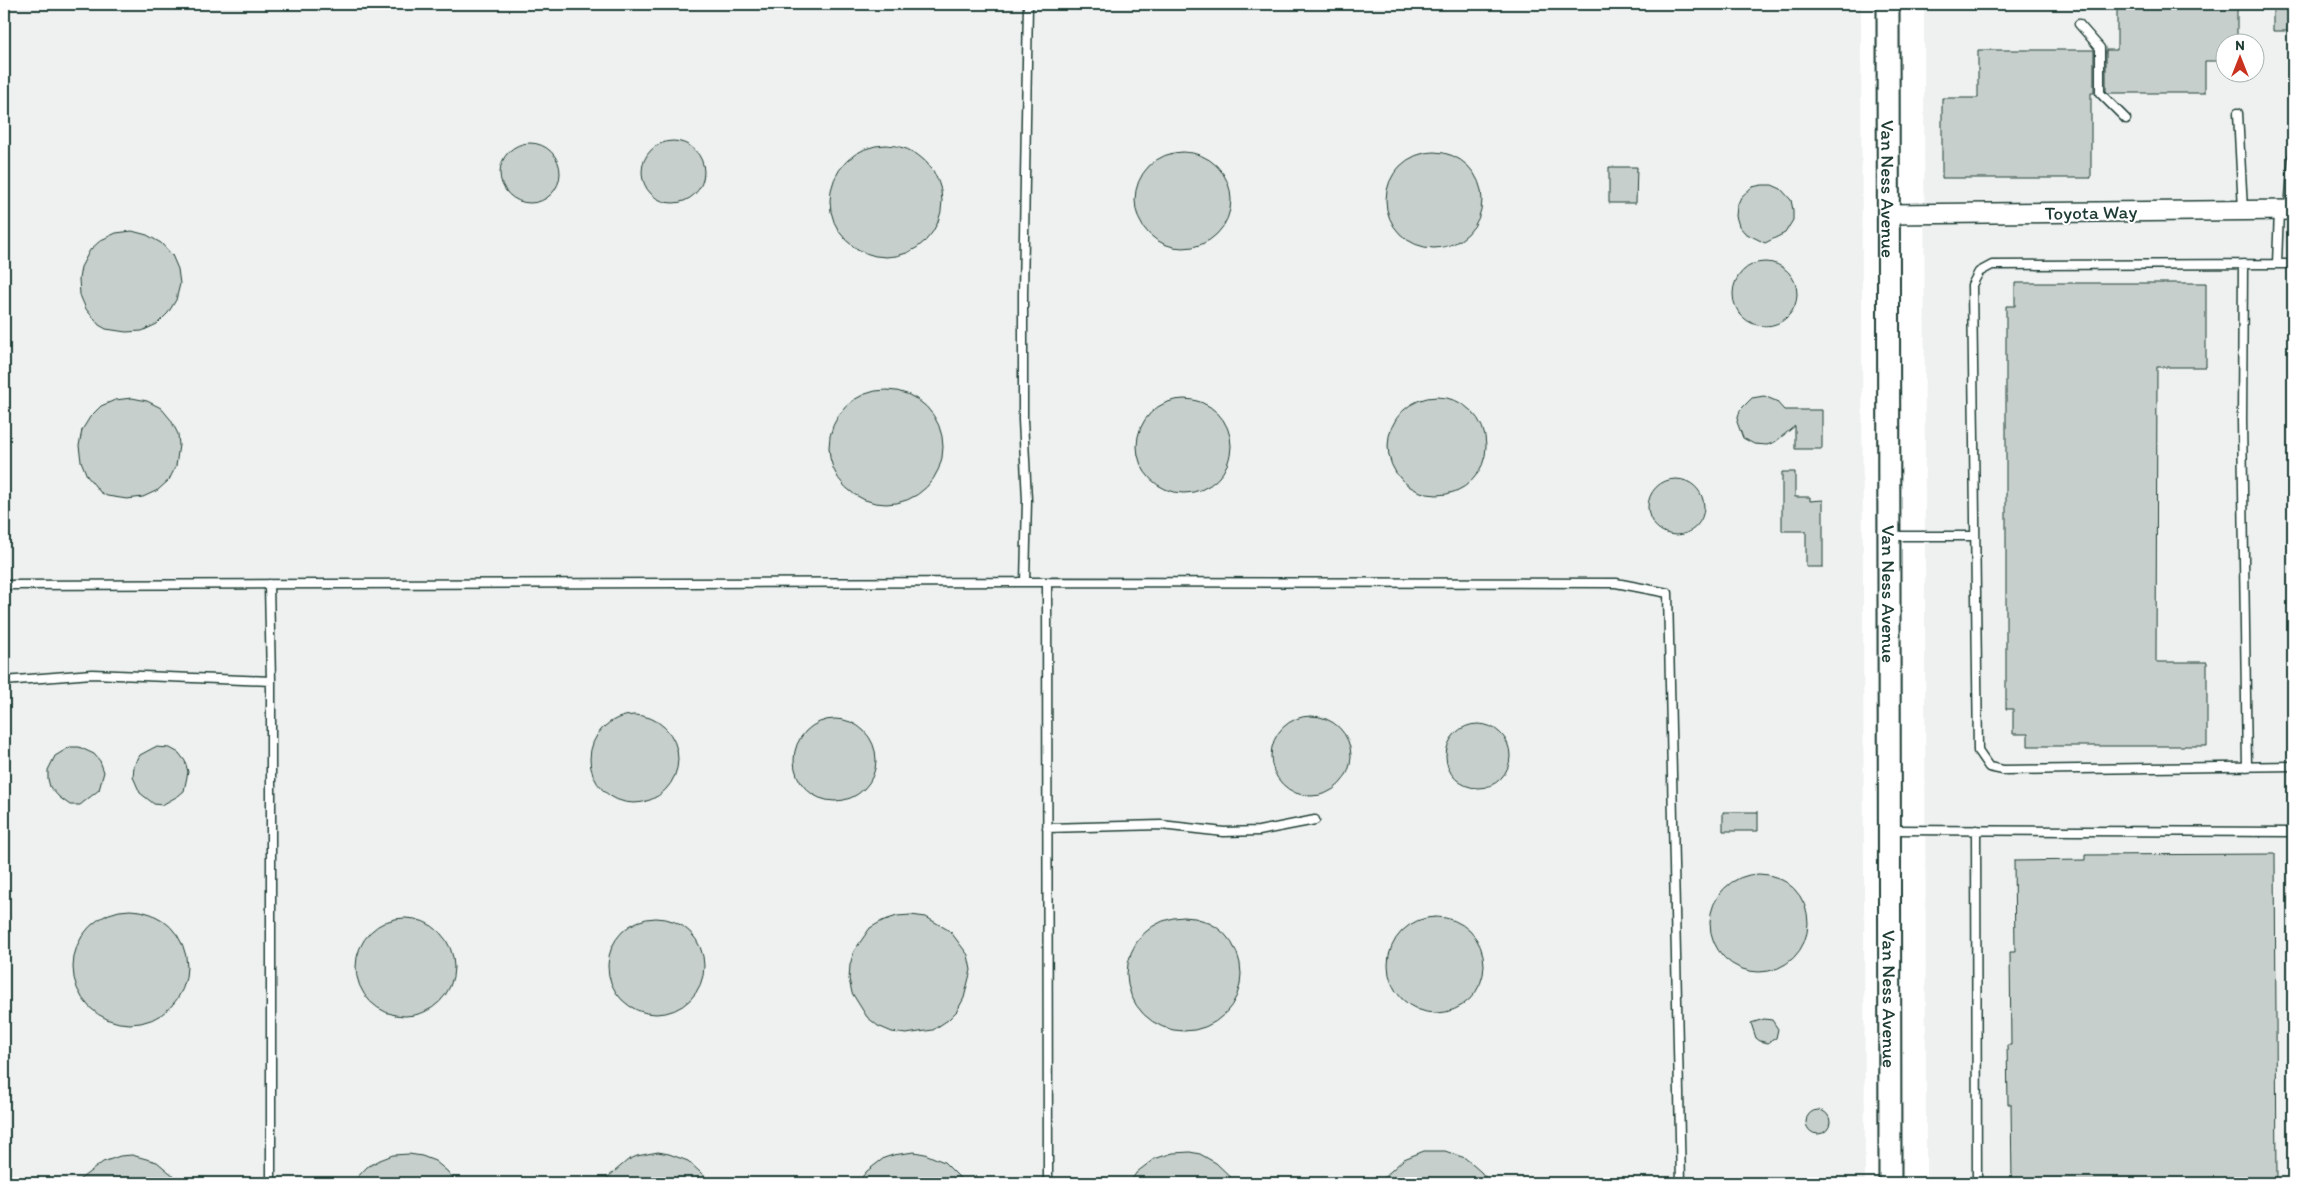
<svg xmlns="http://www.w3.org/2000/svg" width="2297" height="1187" font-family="Itim,sans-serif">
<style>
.built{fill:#eef1f0;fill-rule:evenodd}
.building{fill:#c7cfcc;stroke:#1f3d34}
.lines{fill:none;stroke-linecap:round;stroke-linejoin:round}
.service-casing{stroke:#1f3d34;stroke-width:11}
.tertiary-casing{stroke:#1f3d34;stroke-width:22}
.secondary-casing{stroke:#1f3d34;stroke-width:25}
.service{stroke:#fff;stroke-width:8}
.tertiary{stroke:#fff;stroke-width:19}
.secondary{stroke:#fff;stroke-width:21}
.labels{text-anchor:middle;stroke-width:4;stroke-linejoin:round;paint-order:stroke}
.street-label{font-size:19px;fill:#1f3d34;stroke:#fff}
</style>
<rect width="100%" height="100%" fill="#fff"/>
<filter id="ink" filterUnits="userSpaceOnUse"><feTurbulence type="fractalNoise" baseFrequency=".02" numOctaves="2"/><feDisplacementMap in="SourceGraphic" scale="10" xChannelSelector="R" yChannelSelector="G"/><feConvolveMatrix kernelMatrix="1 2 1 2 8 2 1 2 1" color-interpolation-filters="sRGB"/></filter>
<g filter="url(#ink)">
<path class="built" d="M4 4H1861L1865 1183H4Z
M1924 4H2293V1183H1926ZM2224 42H2254V72H2224Z"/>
<path class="building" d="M2117 4H2237V42H2224V61H2205V93H2108L2106 91V50H2117Z
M2273 4H2293V31H2273Z
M1978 50H2094V93H2091V178H1942V98H1978Z
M642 172a31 31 0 1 1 62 0a31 31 0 1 1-62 0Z
M500 173a30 30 0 1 1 60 0a30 30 0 1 1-60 0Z
M830 201a56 56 0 1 1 112 0a56 56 0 1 1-112 0Z
M1386 200a48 48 0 1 1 96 0a48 48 0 1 1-96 0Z
M1135 200a48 48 0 1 1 96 0a48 48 0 1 1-96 0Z
M1609 167H1637L1636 203H1609Z
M1762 185H1772L1781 189 1791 200 1793 210V220L1785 233 1765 243 1745 233 1739 226 1736 216 1737 206 1741 197 1752 187Z
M132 231 147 235 161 243 172 255 178 269 180 284 176 300 168 313 157 324 142 331 126 332 106 329 99 325 86 309 80 295 79 279 81 267 90 250 101 240 116 233Z
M1733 294a32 32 0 1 1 64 0a32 32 0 1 1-64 0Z
M2015 283H2206V367H2157L2156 662H2207V746H2028V734H2013V709H2006V306H2015Z
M829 447a57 57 0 1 1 114 0a57 57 0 1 1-114 0Z
M1764 396 1776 401 1784 410H1822V449H1795V426L1775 442 1767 445 1754 444 1743 438 1737 422 1740 410 1752 398Z
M1388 446a49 49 0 1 1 98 0a49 49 0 1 1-98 0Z
M132 398 147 401 161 408 171 420 178 434 179 445 176 466 169 480 158 490 143 497 127 499 107 496 100 492 87 476 81 461 79 446 82 430 90 417 101 406 115 400Z
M1137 446a47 47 0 1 1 94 0a47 47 0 1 1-94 0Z
M1782 472H1795V497H1810V501L1823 500V567H1806V531H1782Z
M1648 507a28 28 0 1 1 56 0a28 28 0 1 1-56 0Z
M590 759a44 44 0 1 1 88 0a44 44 0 1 1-88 0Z
M1271 756a40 40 0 1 1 80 0a40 40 0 1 1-80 0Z
M794 760a41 41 0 1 1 82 0a41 41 0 1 1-82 0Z
M1446 756a32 32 0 1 1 64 0a32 32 0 1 1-64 0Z
M70 747H79L94 754 100 761 104 772 99 790 80 805H70L59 797 50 787 48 779V770L55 756Z
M155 747 170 748 179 753 185 761 188 772 184 791 178 796 162 805 154 804 140 793 133 777 134 766 140 755Z
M1723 812H1758V831H1723Z
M2275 854 2277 1183H2012L2011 1104H2008L2007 1045H2011L2010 952H2015L2014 861 2085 860V855Z
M1710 923a49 49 0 1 1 98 0a49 49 0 1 1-98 0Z
M73 967a57 57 0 1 1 114 0a57 57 0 1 1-114 0Z
M911 915 926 917 950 931 968 955 971 970 964 998 957 1011 948 1020 933 1030 906 1034 892 1032 878 1026 867 1017 852 993 849 979 850 965 854 951 870 928 882 921 897 916Z
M1127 974a57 57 0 1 1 114 0a57 57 0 1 1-114 0Z
M1388 965a48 48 0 1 1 96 0a48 48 0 1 1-96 0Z
M356 967a49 49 0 1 1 98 0a49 49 0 1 1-98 0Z
M608 966a48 48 0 1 1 96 0a48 48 0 1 1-96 0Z
M1764 1019 1772 1020 1778 1029 1776 1038 1768 1043 1760 1041 1756 1038 1751 1023Z
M1806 1122a12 12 0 1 1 24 0a12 12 0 1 1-24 0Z
M1424 1151H1445L1465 1158 1481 1172 1490 1183H1378L1404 1159Z
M658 1152 669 1154 688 1161 712 1183H601L628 1160 637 1156Z
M914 1152 925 1154 944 1162 965 1183H857L867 1171 884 1158 893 1155Z
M1190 1152 1200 1154 1216 1163 1237 1183H1129L1137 1172 1154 1159 1173 1153Z
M409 1154 422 1156 435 1161 447 1171 457 1183H352L367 1167 380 1160 393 1155Z
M132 1155 157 1162 182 1183H75L103 1162 120 1156Z"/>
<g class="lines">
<defs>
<path id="service" d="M2079 24 2100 48V93L2126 119
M2238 113 2243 210
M2279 210 2277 264 1992 265 1979 272 1972 285 1978 751 1989 767 2003 770 2293 766
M2289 210 2293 156
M2243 264 2242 419 2247 767
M2277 264H2293
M1891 536H1975
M1025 582 1027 500 1023 420V294L1028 4
M1047 582 1616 583 1668 593 1681 1183
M4 585 1047 582 1048 1183
M4 681 92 674 271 681 269 584
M1047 828 1161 825 1224 832 1259 831 1315 820
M1892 830 2293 832
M1976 830 1977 1183
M271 1183V681"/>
<path id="tertiary" d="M1889 214 2293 210"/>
<g id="secondary">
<path id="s1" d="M1888 4 1890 1183"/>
</g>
</defs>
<use href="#service" class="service-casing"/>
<use href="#tertiary" class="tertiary-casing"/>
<use href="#secondary" class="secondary-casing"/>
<use href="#service" class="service"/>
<use href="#tertiary" class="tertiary"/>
<use href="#secondary" class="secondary"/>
</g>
</g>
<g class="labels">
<g class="street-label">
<text dy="7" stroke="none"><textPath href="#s1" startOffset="185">Van Ness Avenue</textPath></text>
<text transform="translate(2091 212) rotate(-1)" y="7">Toyota Way</text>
<text dy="7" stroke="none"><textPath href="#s1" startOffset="590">Van Ness Avenue</textPath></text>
<text dy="7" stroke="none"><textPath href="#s1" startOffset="995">Van Ness Avenue</textPath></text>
</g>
</g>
<rect width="2297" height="1187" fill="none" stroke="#fff" stroke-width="20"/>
<rect x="10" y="10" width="2277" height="1167" fill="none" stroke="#1f3d34" stroke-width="2" filter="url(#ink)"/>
<g transform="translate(2240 58)"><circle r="24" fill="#ffffff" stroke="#a5b1ae"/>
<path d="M0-4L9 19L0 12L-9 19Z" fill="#c8321e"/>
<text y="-8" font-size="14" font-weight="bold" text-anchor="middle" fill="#1f3d34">N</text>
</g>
</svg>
